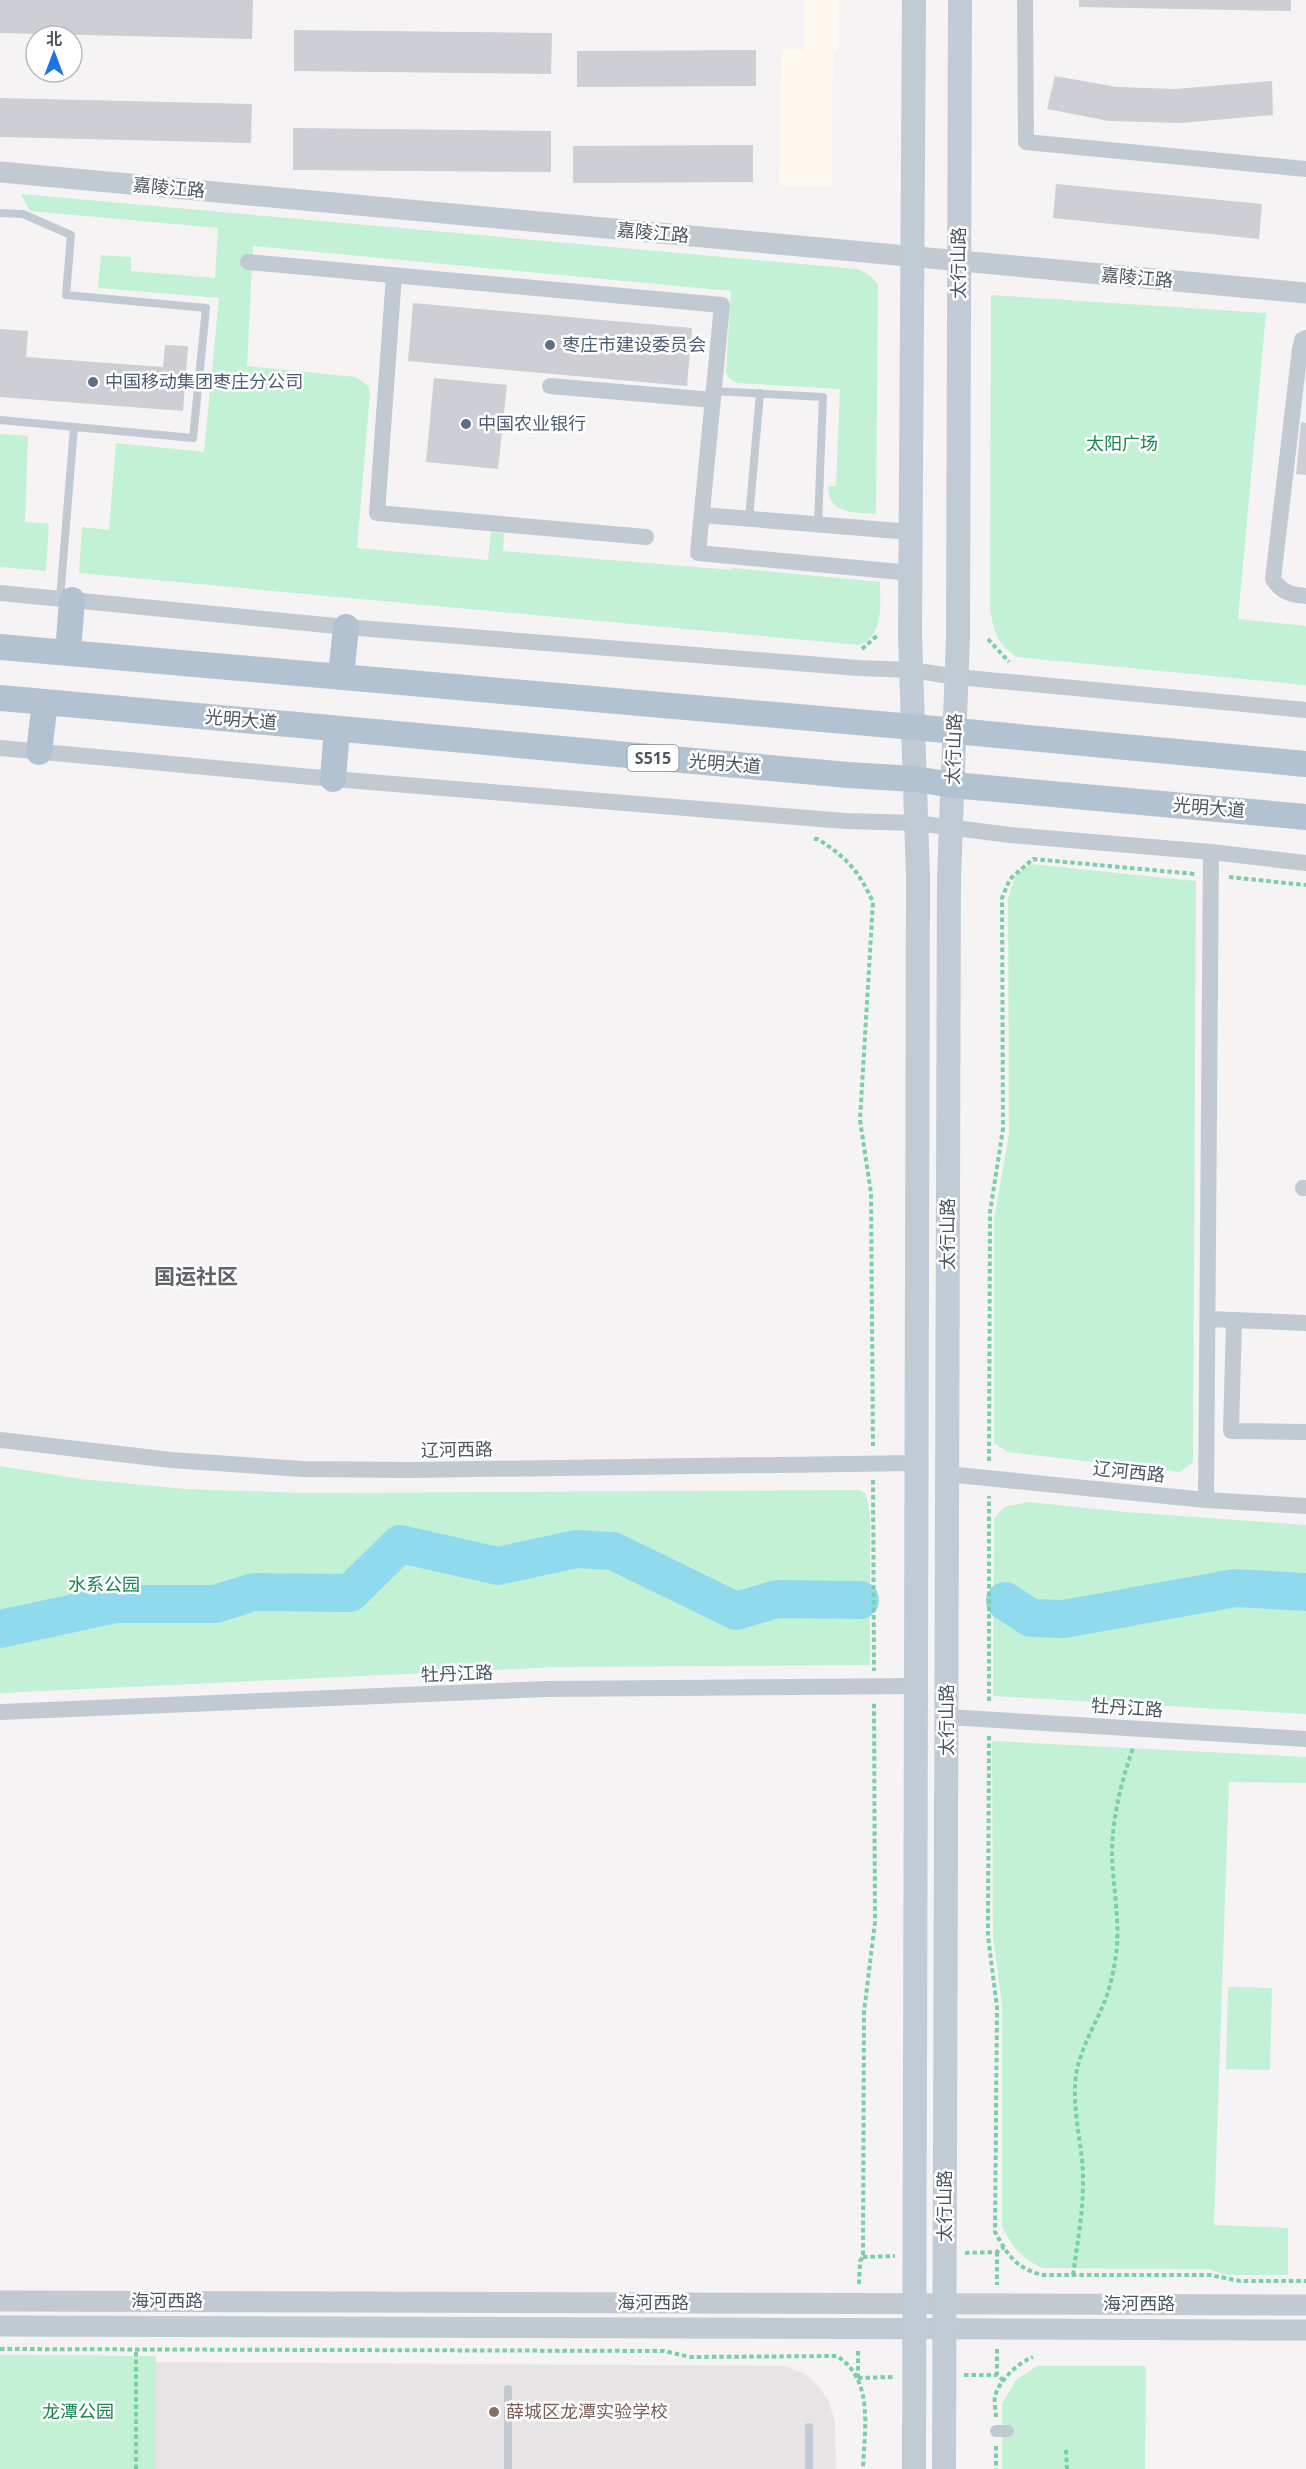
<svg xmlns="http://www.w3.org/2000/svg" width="1306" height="2469" font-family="'Noto Sans','Noto Sans SC',sans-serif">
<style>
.commercial{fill:#fdf9ef}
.education{fill:#e6e4e5}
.green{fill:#c3f1d5}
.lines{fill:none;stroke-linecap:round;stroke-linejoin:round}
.river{stroke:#90daee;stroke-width:38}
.building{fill:#cdcfd5}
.path{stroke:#7ad0a6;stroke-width:4;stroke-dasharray:4.5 3;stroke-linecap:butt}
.service{stroke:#c1cad2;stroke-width:8}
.pedestrian{stroke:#c1cad2;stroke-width:12}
.minor{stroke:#c1cad2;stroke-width:16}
.tertiary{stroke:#c1cad2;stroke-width:21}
.secondary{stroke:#c1cbd6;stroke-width:24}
.primary{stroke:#b3c2d1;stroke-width:26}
.service-dot{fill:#5c6f8a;stroke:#fff;stroke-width:2}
.education-dot{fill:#8d6e63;stroke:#fff;stroke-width:2}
.labels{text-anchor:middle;stroke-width:5;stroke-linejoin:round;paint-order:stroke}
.shield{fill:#fff;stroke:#808990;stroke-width:1.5}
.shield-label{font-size:16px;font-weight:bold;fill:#4a5661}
.street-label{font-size:18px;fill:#4a5661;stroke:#fff}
.service-label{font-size:18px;fill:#4e5e75;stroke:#fff;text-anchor:start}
.park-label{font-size:18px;fill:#17864f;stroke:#fff}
.education-label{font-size:18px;fill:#785e54;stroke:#fff;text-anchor:start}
.quarter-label{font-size:21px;font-weight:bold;fill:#5f6368;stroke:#fff}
</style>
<rect width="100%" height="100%" fill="#f5f3f3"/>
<path class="commercial" d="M804 0H839L838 51H833L832 185H779L781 50H804Z"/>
<path class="education" d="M156 2362 786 2366 807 2375 820 2388 829 2402 835 2422 836 2469H156Z"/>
<path class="green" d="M21 194 857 269C866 273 873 276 878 285L876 514C854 512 828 515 828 486H836L840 389 737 383 730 379 726 373 731 291 253 246 247 366 356 377 368 386 370 393 357 548 488 560 491 532 504 533 503 551 731 570 732 568 880 582C880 604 884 637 859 645L79 573 82 527 109 530 116 443 204 452 219 298 98 288 101 255 131 257V271L215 278 218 228 30 211Z
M991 295 1266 313 1238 619 1306 626V685L1017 657C996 643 994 632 990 608Z
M0 434 28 436 25 522 49 524 46 571 0 567Z
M1030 864 1196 881 1193 1462 1180 1472 1008 1452 994 1443V1219L1009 1134 1008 899 1015 877Z
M0 1466 81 1479 185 1489 304 1493 859 1490 866 1494 870 1513V1665L556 1667 0 1693Z
M1029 1502 1126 1512 1306 1525V1714L993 1696 994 1519 1004 1507Z
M992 1741 1306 1757V1783L1229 1782 1214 2225 1288 2228V2275H1226L1208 2269 1043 2268C1022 2260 1011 2245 1002 2226V2006L993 1937Z
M1228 1987 1272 1988 1270 2070 1226 2069Z
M0 2355 156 2356V2469H0Z
M1037 2366H1146L1145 2469H1002V2404L1016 2380Z"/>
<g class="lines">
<path class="river" d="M1005 1601 1031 1618 1064 1619 1235 1588 1306 1592
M0 1629 116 1604H215L254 1592 350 1593 400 1544 498 1566 576 1549 613 1551 736 1611 777 1599 860 1600"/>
</g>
<path class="building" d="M0 0H253L252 39 0 33Z
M1079 0H1291V11L1079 7Z
M294 30 552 33 551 74 294 71Z
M756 50V86L577 87V51Z
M1055 76 1117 87 1175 89 1272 81 1273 115 1181 123 1109 121 1047 109Z
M0 98 252 104 251 143 0 137Z
M293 128 551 131V172L293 170Z
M753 145V182L573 183V146Z
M1056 184 1262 204 1259 239 1053 218Z
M413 303 692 328 687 386 408 361Z
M0 329 28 331 26 357 163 367 165 345 188 346 183 411 0 397Z
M434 378 507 385 498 469 426 462Z
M1301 422 1306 423V475L1296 474Z"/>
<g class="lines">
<path class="path" d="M988 639 1009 662
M862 649 879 634
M814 839H818C848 859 858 870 873 902L860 1120 871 1193 873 1446
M1229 877 1306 885
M989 1461 990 1212 1003 1129 1002 898 1010 879 1033 859 1195 874
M873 1480 874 1671
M989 1701V1496
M989 1736 988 1936 997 2007 995 2232C1008 2255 1015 2268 1043 2275H1210L1240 2281H1306
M997 2252V2285
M965 2253 997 2252 1004 2247
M863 2257 895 2256
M1073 2275C1077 2245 1083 2214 1083 2184 1084 2148 1071 2111 1076 2075 1080 2050 1094 2027 1104 2003 1111 1986 1115 1965 1117 1946 1119 1915 1113 1885 1112 1855 1112 1818 1121 1783 1133 1748
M859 2284 860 2261 863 2257 864 2012 875 1922 874 1702
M0 2349 664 2351 690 2357 837 2356C875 2380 864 2431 863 2469
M997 2349V2375L1004 2381
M964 2375H997
M858 2378V2348
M858 2378 893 2377
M996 2417C996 2410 993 2400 996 2393 1002 2378 1018 2363 1033 2357
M996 2446V2469
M1066 2450 1067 2469
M136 2469V2349"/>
<path class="service" d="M0 213 23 214 71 235 66 295 206 308 193 438 0 420
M713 391 823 397 818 525
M749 519 760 393
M60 599 74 427
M508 2469V2389
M809 2469V2427"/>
<path class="pedestrian" d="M996 2431H1008"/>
<path class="minor" d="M1025 0 1026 142 1306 169
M248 262 722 305 698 553 911 573
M394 275 377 513 646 537
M1306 338 1302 340 1300 349 1273 579C1281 592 1291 595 1306 596
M550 386 713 400
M702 515 911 532
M0 593 346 627 858 668 911 670 957 677 1306 710
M0 748 333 779 845 821 916 823 1010 835 1211 852 1306 863
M1303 1188H1306
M1209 1319 1306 1323
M1234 1321 1231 1431 1306 1432
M0 1440 171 1460 302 1469 409 1470 916 1463
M947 1474 1206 1500 1306 1506
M1206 1500 1211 852
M0 1712 546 1689 916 1686
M947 1717 1306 1739"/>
<path class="tertiary" d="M0 172 1306 293
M0 2301 1306 2305
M0 2326 1306 2330"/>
<path class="secondary" d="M914 2469 918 877 910 635 914 0
M944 2469 949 877 958 638 960 0"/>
<path class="primary" d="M0 647 913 727 1306 764
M68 653 72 600
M341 677 346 627
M0 698 848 775 915 779 953 785 1306 817
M39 752 45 702
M333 779 337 729"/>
</g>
<g class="service-dot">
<circle cx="550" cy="345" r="6"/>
<circle cx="93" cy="382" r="6"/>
<circle cx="466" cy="424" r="6"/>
</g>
<circle class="education-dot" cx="494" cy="2412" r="6"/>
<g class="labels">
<rect class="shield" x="627.5" y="745" width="51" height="26" rx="4.5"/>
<g class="shield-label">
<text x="653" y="764">S515</text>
</g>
<g class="street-label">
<text transform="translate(169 188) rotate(5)" y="6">嘉陵江路</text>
<text transform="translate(653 233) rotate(5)" y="6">嘉陵江路</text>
<text transform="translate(959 263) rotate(-90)" y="6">太行山路</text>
<text transform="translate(1137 278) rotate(5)" y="6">嘉陵江路</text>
<text transform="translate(241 720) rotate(5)" y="6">光明大道</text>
<text transform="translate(954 749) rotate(-88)" y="6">太行山路</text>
<text transform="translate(725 764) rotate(5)" y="6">光明大道</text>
<text transform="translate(1209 808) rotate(5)" y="6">光明大道</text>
<text transform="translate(948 1234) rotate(-90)" y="6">太行山路</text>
<text transform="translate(457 1450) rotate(-1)" y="6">辽河西路</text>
<text transform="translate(1129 1472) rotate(6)" y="6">辽河西路</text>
<text transform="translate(457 1674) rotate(-2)" y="6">牡丹江路</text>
<text transform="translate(1127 1708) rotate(4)" y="6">牡丹江路</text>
<text transform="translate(947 1720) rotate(-90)" y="6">太行山路</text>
<text transform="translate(945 2206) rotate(-90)" y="6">太行山路</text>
<text x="167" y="2307">海河西路</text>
<text x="653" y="2309">海河西路</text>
<text x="1139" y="2310">海河西路</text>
</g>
<g class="service-label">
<text x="562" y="351">枣庄市建设委员会</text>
<text x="105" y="388">中国移动集团枣庄分公司</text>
<text x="478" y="430">中国农业银行</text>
</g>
<g class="park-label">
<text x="1122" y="450">太阳广场</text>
<text x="104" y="1591">水系公园</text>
<text x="78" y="2418">龙潭公园</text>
</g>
<g class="education-label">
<text x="506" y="2418">薛城区龙潭实验学校</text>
</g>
<g class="quarter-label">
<text x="196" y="1284">国运社区</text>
</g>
</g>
<g transform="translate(54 54)"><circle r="28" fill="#ffffff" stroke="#b7bbc0" stroke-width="1.5"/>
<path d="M0-4.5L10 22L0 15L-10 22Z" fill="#1a73e8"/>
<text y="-9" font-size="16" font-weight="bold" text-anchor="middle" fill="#4a5661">北</text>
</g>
</svg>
